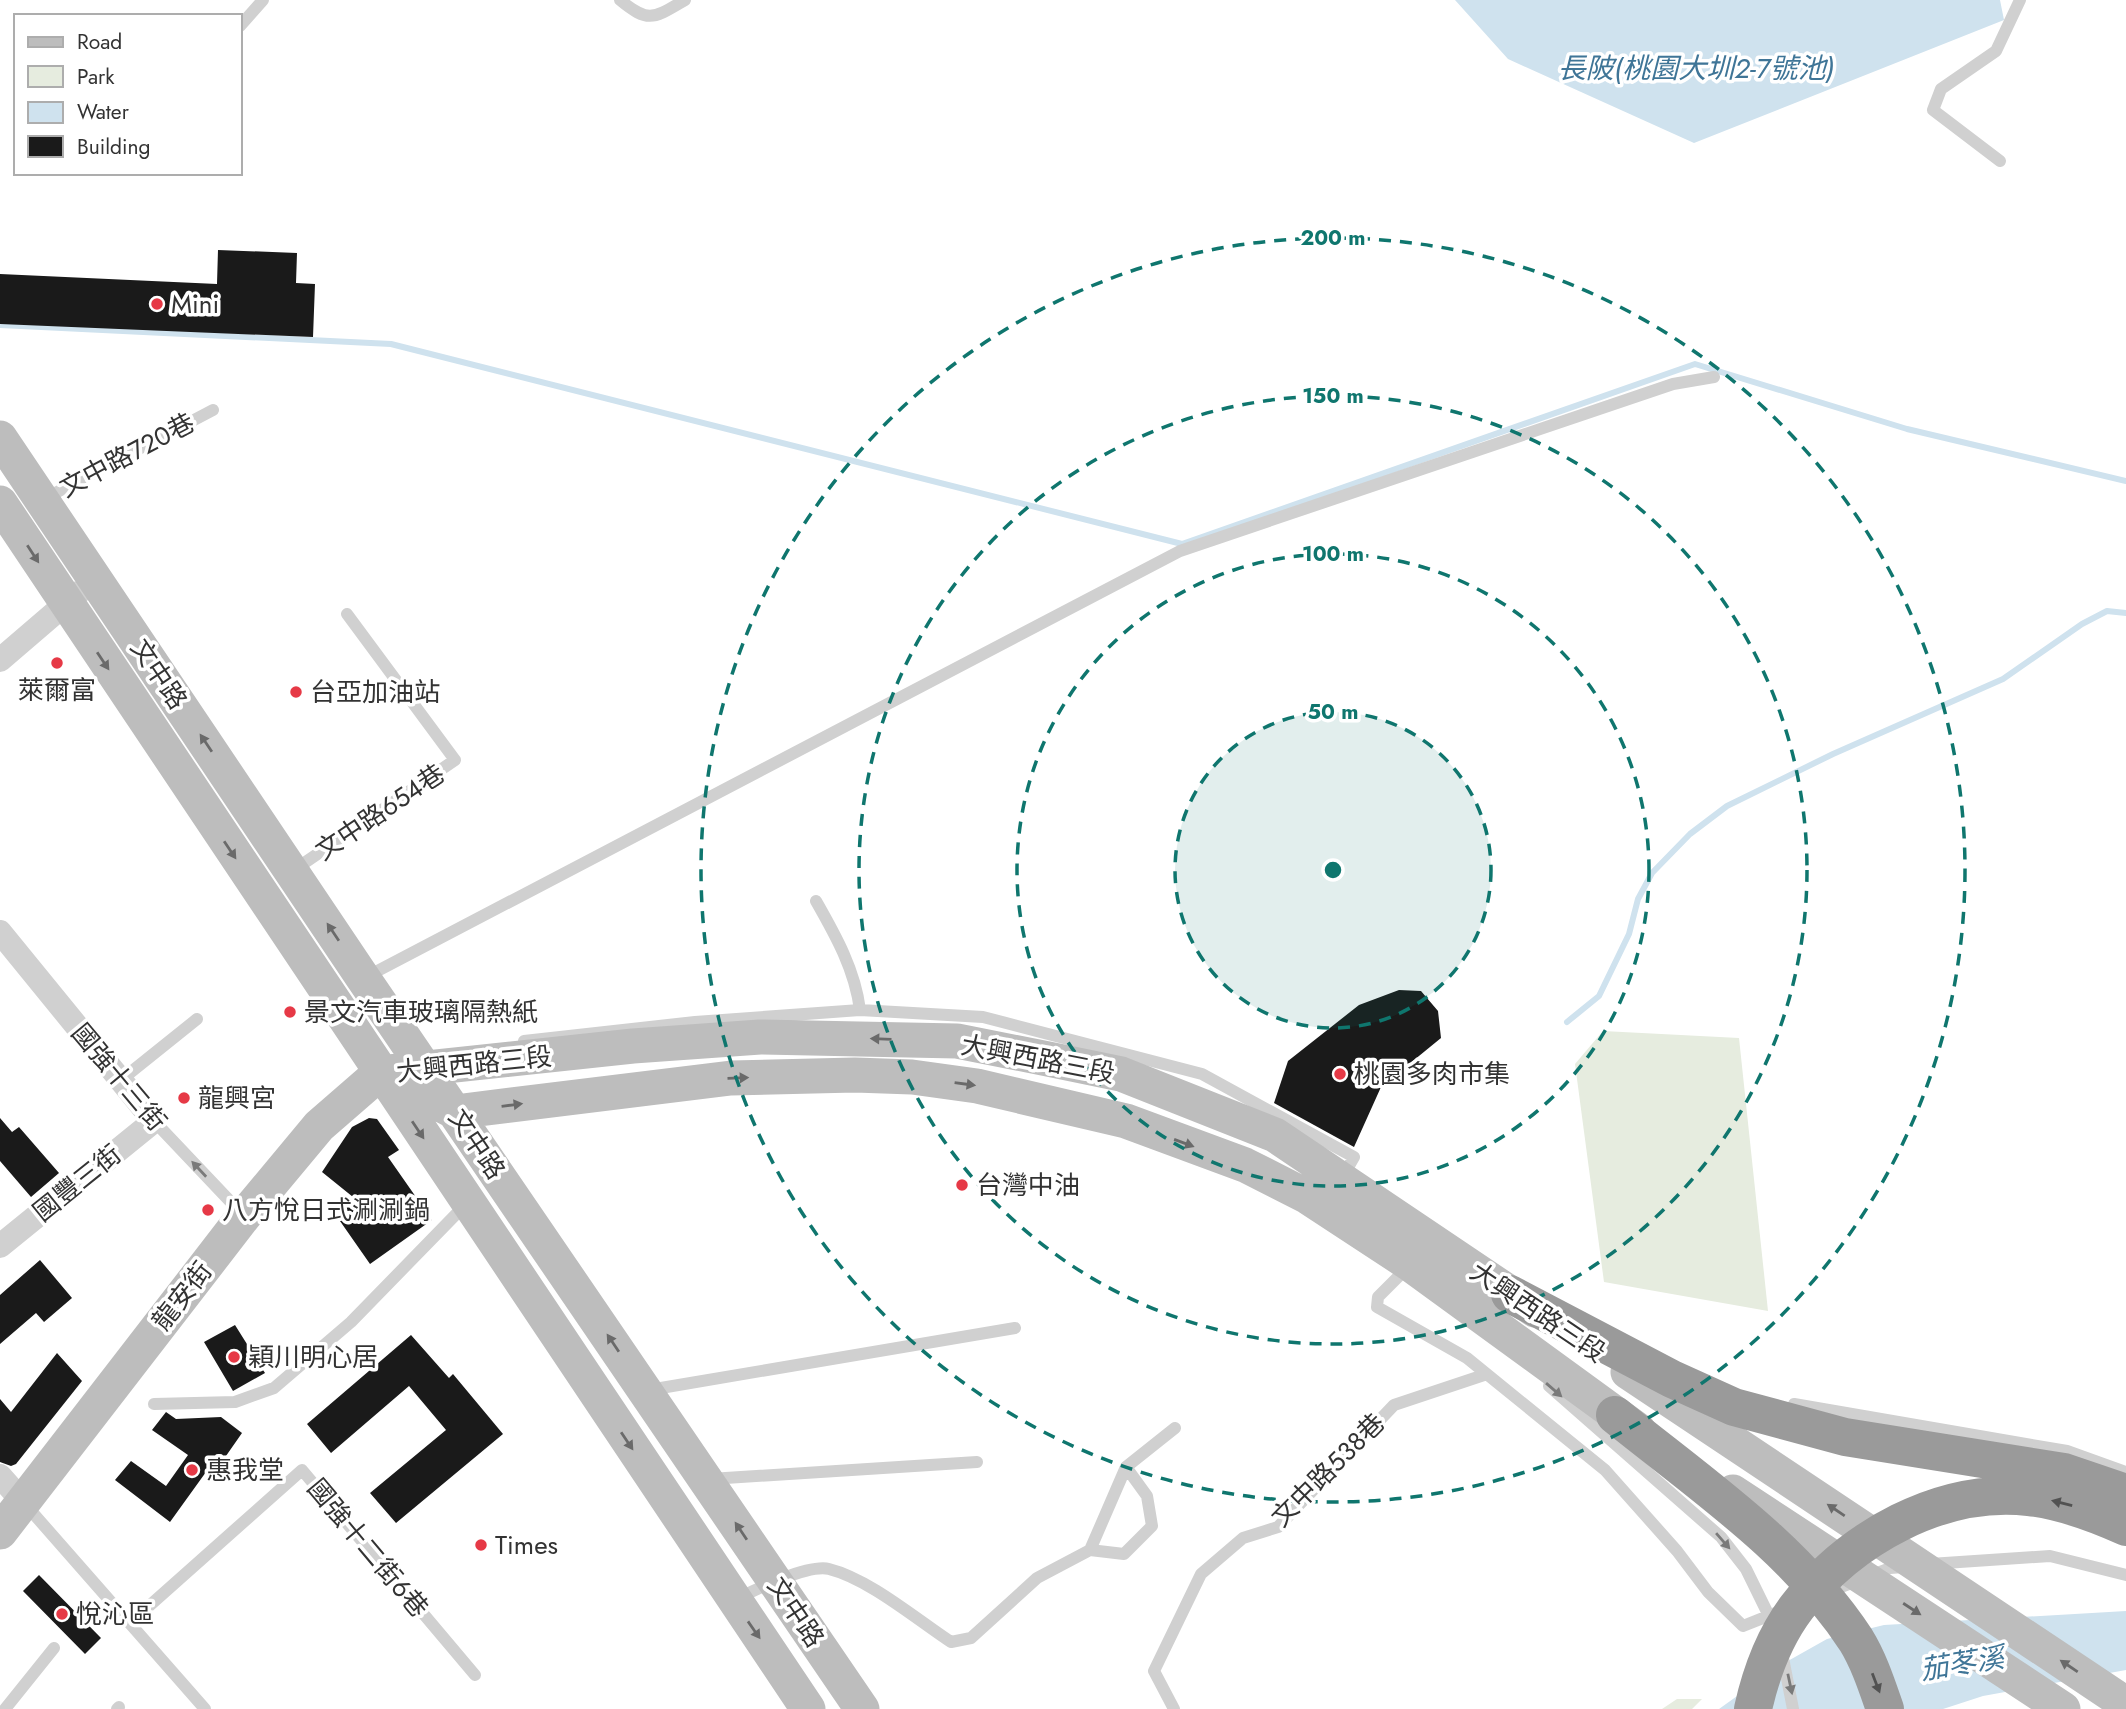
<svg xmlns="http://www.w3.org/2000/svg" width="2126" height="1709" font-family="Jost,'Noto Sans TC',sans-serif">
<style>
.green{fill:#e6ecdf}
.water{fill:#cfe2ee}
.lines{fill:none;stroke-linecap:round;stroke-linejoin:round}
.stream{stroke:#cfe2ee;stroke-width:6}
.building{fill:#1a1a1a}
.lane{stroke:#d0d0d0;stroke-width:12}
.street{stroke:#d0d0d0;stroke-width:24}
.secondary{stroke:#bdbdbd;stroke-width:35}
.highway{stroke:#9a9a9a;stroke-width:38}
.oneway{fill:#6a6a6a}
.oneway2{fill:#7a7a7a}
.oneway3{fill:#525252}
.ring{fill:none;stroke:#0f766e;stroke-width:3.5;stroke-dasharray:12 9}
.poi-dot{fill:#e63946;stroke:#fff;stroke-width:2.5}
.labels{text-anchor:middle;stroke-width:7;stroke-linejoin:round;paint-order:stroke}
.poi-label{font-size:26px;fill:#333;stroke:#fff;text-anchor:start}
.street-label{font-size:26px;fill:#333;stroke:#fff}
.water-label{font-size:28px;font-style:italic;fill:#3f7597;stroke:#fff}
.centre{fill:#0f766e;stroke:#fff;stroke-width:3.5}
.ring-label{font-size:21px;text-anchor:middle;font-weight:bold;fill:#0f766e;stroke:#fff;stroke-width:7;stroke-linejoin:round;paint-order:stroke}
</style>
<rect width="100%" height="100%" fill="#fff"/>
<path class="green" d="M1603 1031 1739 1038 1768 1311 1604 1282 1575 1064Z
M1677 1699H1702L1692 1709H1662Z"/>
<path class="water" d="M1455 0H2000L2004 20 1694 143 1508 59Z
M2126 1611V1670L1983 1696 1943 1709H1719L1779 1666 1827 1639 1884 1625Z"/>
<g class="lines">
<path class="stream" d="M0 325 391 344 1182 544 1695 364 1907 429 2126 481
M1567 1022 1599 996 1629 934 1638 899 1652 873 1690 834 1727 806 1833 754 2003 679 2082 624 2107 611 2126 613"/>
</g>
<path class="building" d="M218 250 297 253 296 283 315 284 313 337 0 324V274L217 284Z
M1399 990 1421 991 1438 1011 1441 1038 1381 1087 1354 1147 1274 1103 1288 1061 1359 1005Z
M0 1118 12 1132 19 1127 59 1173 31 1197 0 1161Z
M369 1118 377 1119 399 1150 388 1157 432 1220 370 1264 333 1211 353 1197 322 1172 352 1127Z
M40 1260 72 1298 44 1322 36 1313 0 1344V1295Z
M235 1325 265 1373 233 1391 204 1342Z
M411 1335 449 1378 453 1374 503 1434 396 1523 370 1493 446 1430 409 1386 331 1453 307 1424Z
M57 1353 82 1381 16 1464 11 1466 0 1462V1399L11 1412Z
M166 1412 176 1419 221 1417 242 1433 212 1476 206 1472 170 1522 115 1480 131 1461 166 1486 188 1455 152 1430Z
M39 1575 101 1638 85 1654 23 1591Z"/>
<g class="lines">
<path class="lane" d="M620 0C649 24 654 18 685 0
M240 26 263 0
M2000 161 1933 110 1941 89 1996 51 2020 0
M42 500 213 410
M294 870 455 760 347 614
M816 901C836 936 855 970 860 1010
M364 978 1180 551 1673 384 1714 377
M524 1041 695 1022 860 1010 983 1017 1202 1074 1354 1157 1342 1178
M121 1080 197 1019
M154 1121 244 1216
M1410 1265 1378 1297 1377 1307 1467 1358 1605 1470 1677 1551 1708 1592 1743 1626 1783 1610
M1549 1386 1721 1537 1746 1569 1772 1622
M649 1390 1015 1328
M154 1404 235 1402 274 1388 351 1322 467 1203
M1794 1404 2067 1451 2126 1472
M710 1479 977 1462
M25 1504 205 1709
M1090 1550 1124 1554 1152 1526 1147 1496 1126 1467
M1930 1564 2050 1556 2126 1575
M1826 1593 1890 1568 1904 1567
M737 1599C756 1589 809 1564 829 1569 869 1579 916 1619 951 1642L971 1638 1037 1578 1090 1550 1126 1467 1175 1428
M130 1623 302 1470 475 1675
M1782 1653 1793 1709
M5 1709 54 1648
M117 1709 119 1707
M1174 1709 1154 1671 1201 1574 1243 1538 1278 1527 1394 1405 1487 1374"/>
<path class="street" d="M0 660 78 593
M0 932 154 1121 0 1246
M0 1476 23 1502"/>
<path class="secondary" d="M0 438 363 978 862 1709
M0 503 808 1709
M380 1073 633 1046 760 1037 957 1041 1048 1059 1121 1074 1275 1135 1535 1310
M380 1073 455 1112 731 1078 855 1075 912 1077 977 1086 1126 1121 1245 1165 1308 1197 1410 1264 1639 1431
M1628 1372 2126 1704
M1733 1492 2063 1709
M0 1532 244 1216 319 1126 380 1073"/>
<path class="highway" d="M1510 1294 1672 1379 1734 1407 1845 1437 2064 1472 2126 1493
M1615 1415C1699 1483 1796 1548 1856 1640 1869 1661 1877 1686 1885 1709
M1753 1709C1761 1673 1775 1636 1797 1607 1850 1538 1941 1487 2029 1497 2063 1501 2095 1513 2126 1527"/>
</g>
<defs><path id="oneway-solid" d="M-6-.8H1V-3.2L6.5 0L1 3.2V.8H-6Z" transform="scale(1.75)"/></defs>
<g class="oneway">
<use href="#oneway-solid" transform="translate(33 554) rotate(57)"/>
<use href="#oneway-solid" transform="translate(103 661) rotate(56)"/>
<use href="#oneway-solid" transform="translate(206 743) rotate(-124)"/>
<use href="#oneway-solid" transform="translate(230 850) rotate(56)"/>
<use href="#oneway-solid" transform="translate(333 932) rotate(-124)"/>
<use href="#oneway-solid" transform="translate(881 1039) rotate(-178)"/>
<use href="#oneway-solid" transform="translate(738 1078) rotate(-2)"/>
<use href="#oneway-solid" transform="translate(965 1084) rotate(8)"/>
<use href="#oneway-solid" transform="translate(512 1105) rotate(-7)"/>
<use href="#oneway-solid" transform="translate(418 1130) rotate(56)"/>
<use href="#oneway-solid" transform="translate(1184 1143) rotate(20)"/>
<use href="#oneway-solid" transform="translate(613 1343) rotate(-124)"/>
<use href="#oneway-solid" transform="translate(627 1441) rotate(56)"/>
<use href="#oneway-solid" transform="translate(1836 1510) rotate(-146)"/>
<use href="#oneway-solid" transform="translate(741 1531) rotate(-124)"/>
<use href="#oneway-solid" transform="translate(1912 1609) rotate(33)"/>
<use href="#oneway-solid" transform="translate(754 1630) rotate(55)"/>
<use href="#oneway-solid" transform="translate(2069 1666) rotate(-146)"/>
</g>
<g class="oneway2">
<use href="#oneway-solid" transform="translate(199 1169) rotate(-133)"/>
<use href="#oneway-solid" transform="translate(1554 1390) rotate(41)"/>
<use href="#oneway-solid" transform="translate(1723 1541) rotate(49)"/>
<use href="#oneway-solid" transform="translate(1790 1684) rotate(78)"/>
</g>
<g class="oneway3">
<use href="#oneway-solid" transform="translate(2062 1503) rotate(-166)"/>
<use href="#oneway-solid" transform="translate(1876 1683) rotate(69)"/>
</g>
<circle cx="1333" cy="870" r="158" fill="#0f766e" fill-opacity=".12"/>
<g class="ring">
<circle cx="1333" cy="870" r="158"/>
<circle cx="1333" cy="870" r="316"/>
<circle cx="1333" cy="870" r="474"/>
<circle cx="1333" cy="870" r="632"/>
</g>
<g class="poi-dot">
<circle cx="157" cy="304" r="7"/>
<circle cx="57" cy="663" r="7"/>
<circle cx="296" cy="692" r="7"/>
<circle cx="290" cy="1012" r="7"/>
<circle cx="1340" cy="1074" r="7"/>
<circle cx="184" cy="1098" r="7"/>
<circle cx="962" cy="1185" r="7"/>
<circle cx="208" cy="1210" r="7"/>
<circle cx="234" cy="1357" r="7"/>
<circle cx="192" cy="1470" r="7"/>
<circle cx="481" cy="1545" r="7"/>
<circle cx="62" cy="1614" r="7"/>
</g>
<g class="labels">
<g class="poi-label">
<text x="171" y="313">Mini</text>
<text x="57" y="699" text-anchor="middle">萊爾富</text>
<text x="310" y="701">台亞加油站</text>
<text x="304" y="1021">景文汽車玻璃隔熱紙</text>
<text x="1354" y="1083">桃園多肉市集</text>
<text x="198" y="1107">龍興宮</text>
<text x="976" y="1194">台灣中油</text>
<text x="222" y="1219">八方悅日式涮涮鍋</text>
<text x="248" y="1366">穎川明心居</text>
<text x="206" y="1479">惠我堂</text>
<text x="495" y="1554">Times</text>
<text x="76" y="1623">悅沁區</text>
</g>
<g class="street-label">
<text transform="translate(127 455) rotate(-28)" y="9">文中路720巷</text>
<text transform="translate(159 674) rotate(56)" y="9">文中路</text>
<text transform="translate(380 812) rotate(-34)" y="9">文中路654巷</text>
<text transform="translate(1038 1059) rotate(11)" y="9">大興西路三段</text>
<text transform="translate(474 1064) rotate(-6)" y="9">大興西路三段</text>
<text transform="translate(119 1077) rotate(50)" y="9">國強十三街</text>
<text transform="translate(477 1144) rotate(56)" y="9">文中路</text>
<text transform="translate(77 1183) rotate(-39)" y="9">國豐三街</text>
<text transform="translate(182 1296) rotate(-52)" y="9">龍安街</text>
<text transform="translate(1538 1312) rotate(34)" y="9">大興西路三段</text>
<text transform="translate(1328 1470) rotate(-45)" y="9">文中路538巷</text>
<text transform="translate(368 1548) rotate(50)" y="9">國強十二街6巷</text>
<text transform="translate(796 1612) rotate(56)" y="9">文中路</text>
</g>
<g class="water-label">
<text x="1696" y="78">長陂(桃園大圳2-7號池)</text>
<text transform="translate(1962 1663) rotate(-9)" y="10">茄苳溪</text>
</g>
</g>
<circle cx="1333" cy="870" r="10" class="centre"/>
<g class="ring-label">
<text x="1333" y="245">200 m</text>
<text x="1333" y="403">150 m</text>
<text x="1333" y="561">100 m</text>
<text x="1333" y="719">50 m</text>
</g>
<rect x="14" y="14" width="228" height="161" fill="#ffffff" stroke="#adadad" stroke-width="2"/>
<rect x="28" y="37" width="35" height="10" fill="#bdbdbd" stroke="#adadad" stroke-width="2"/>
<text x="77" y="49" font-size="21" fill="#333333">Road</text>
<rect x="28" y="66" width="35" height="21" fill="#e6ecdf" stroke="#adadad" stroke-width="2"/>
<text x="77" y="84" font-size="21" fill="#333333">Park</text>
<rect x="28" y="102" width="35" height="21" fill="#cfe2ee" stroke="#adadad" stroke-width="2"/>
<text x="77" y="119" font-size="21" fill="#333333">Water</text>
<rect x="28" y="136" width="35" height="21" fill="#1a1a1a" stroke="#adadad" stroke-width="2"/>
<text x="77" y="154" font-size="21" fill="#333333">Building</text>
</svg>
